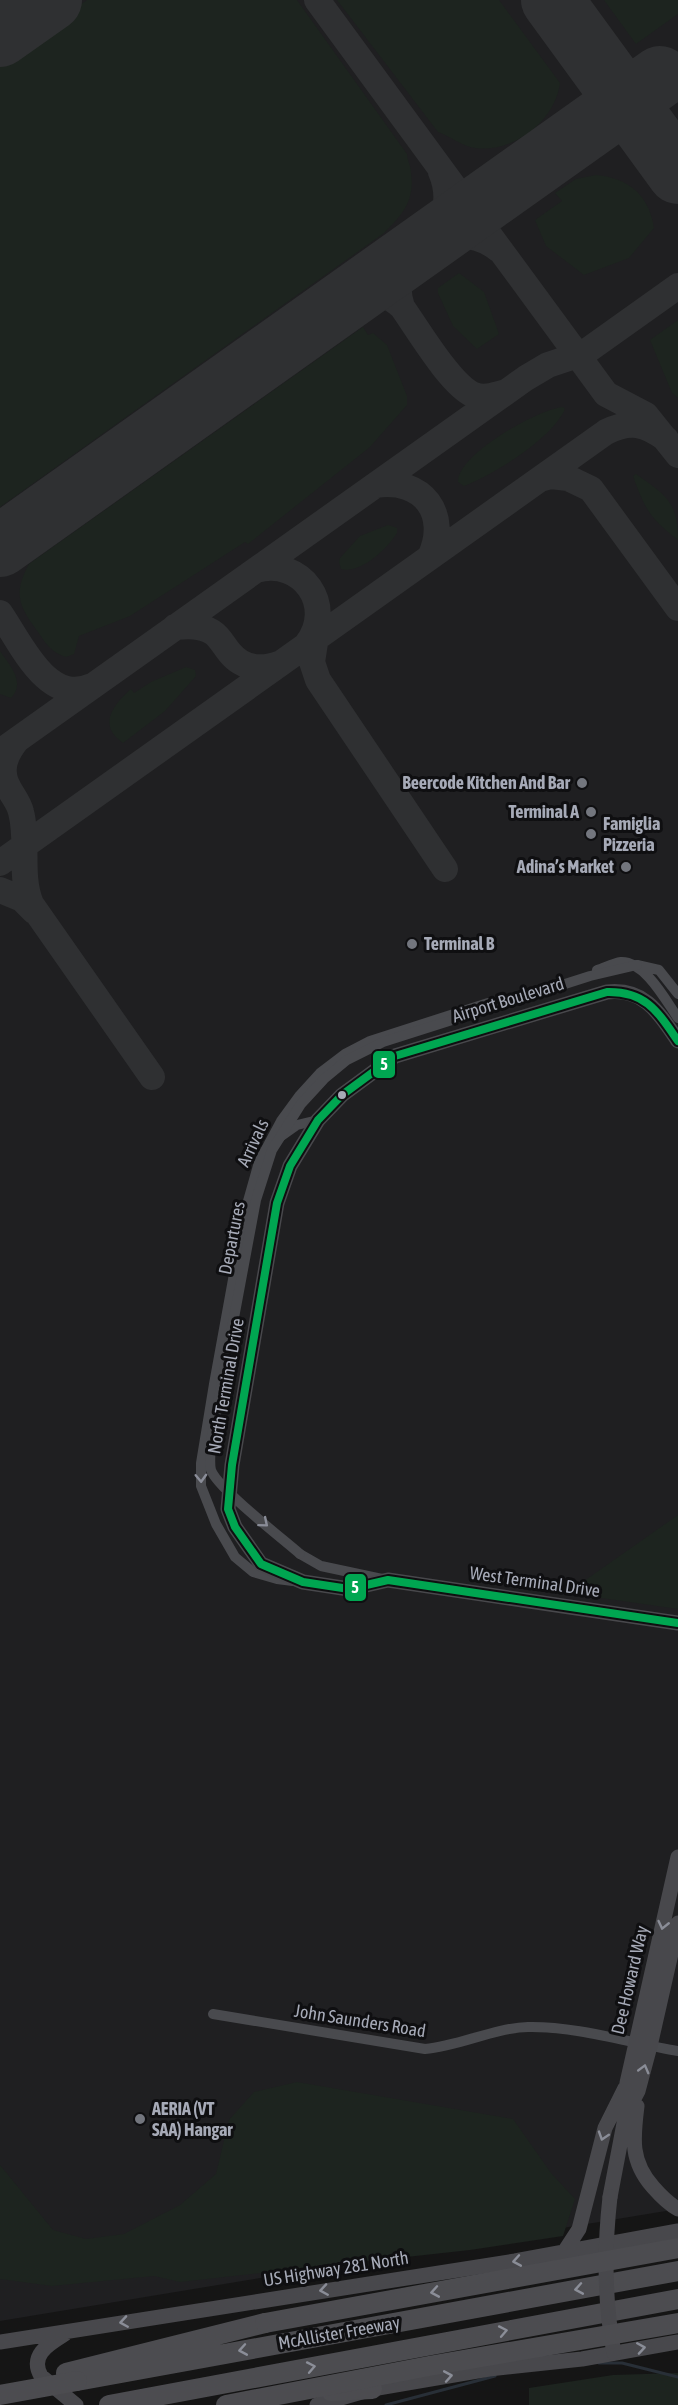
<svg xmlns="http://www.w3.org/2000/svg" width="678" height="2405" font-family="'Asap Condensed',sans-serif">
<style>
.built{fill:#1f1f21}
.green{fill:#1d241f}
.lines{fill:none;stroke-linecap:round;stroke-linejoin:round}
.stream{stroke:#282f37;stroke-width:3}
.taxiway{stroke:#2f3032;stroke-width:26}
.runway{stroke:#2f3032;stroke-width:62}
.minor{stroke:#494a4e;stroke-width:10}
.secondary{stroke:#48484c;stroke-width:15}
.motorway{stroke:#4c4c50;stroke-width:20}
.minor-bridge{stroke:#494a4e;stroke-width:10}
.secondary-bridge{stroke:#48484c;stroke-width:15}
.motorway-bridge{stroke:#4c4c50;stroke-width:20}
.bus-1-casing{stroke:#0f0f11;stroke-width:12}
.bus-1{stroke:#00a651;stroke-width:8}
.oneway{stroke:#8a8d98}
.oneway2{stroke:#8a8d97}
.oneway3{stroke:#8b8e98}
.poi-dot{fill:#73767e;stroke:#0f0f11;stroke-width:2}
.bus-dot{fill:#a6aab7;stroke:#0f0f11;stroke-width:2}
.labels{text-anchor:middle;stroke-width:6;stroke-linejoin:round;paint-order:stroke}
.poi-label{font-size:18px;font-weight:bold;fill:#a6aab7;stroke:#0f0f11;text-anchor:end}
.street-label{font-size:18px;fill:#a6aab7;stroke:#0f0f11}
.line-badge{stroke:#0f0f11;stroke-width:2}
.badge-label{font-size:16px;text-anchor:middle;font-weight:bold;fill:#fff}
</style>
<rect width="100%" height="100%" fill="#151515"/>
<path class="built" d="M0 0H678V2209L0 2321Z"/>
<path class="green" d="M87 0H297L407 154C407 160 411 166 411 173 415 201 402 215 384 233L0 507V62Z
M337 0H499L560 83C555 121 514 153 475 148 461 146 450 136 438 132Z
M604 0H678V14L636 44Z
M596 175C629 178 649 195 654 228L629 258 584 275 546 246 535 220 562 201 555 193 576 179Z
M459 273 484 292 499 334 477 349 453 326 438 293V288Z
M678 320V398L672 393 650 340Z
M363 327 368 335 373 333 387 345 407 396V405L370 447 248 544 245 542 130 616 79 636 74 654 66 657C52 653 46 644 38 632 20 607 12 595 29 564Z
M563 407 565 409C552 439 493 475 464 486L458 482C457 455 538 409 563 407Z
M636 474C666 495 678 502 678 540 650 518 645 510 633 476Z
M388 525 397 528V533C387 549 361 574 341 569L339 562 340 558 360 536Z
M0 651C10 666 26 682 11 698L0 694Z
M186 667 195 670 196 676 165 711 123 743C97 725 113 705 131 689L134 693 151 682Z
M678 1515V1609L567 1593Z
M297 2082 513 2119 551 2173 575 2199 563 2236 470 2250 180 2282 154 2276 52 2286 0 2279V2165L53 2230 86 2239 124 2234 180 2205 216 2174 229 2120 254 2092Z
M678 2373V2405H529V2388L613 2375Z"/>
<g class="lines">
<path class="stream" d="M599 2363H622L678 2377
M386 2405 495 2376"/>
<path class="taxiway" d="M317 0 606 394 646 415 678 455
M426 243C445 223 452 198 441 172
M426 243C451 233 478 232 499 250
M355 294C375 291 387 293 402 307 417 328 451 386 474 395 485 399 495 395 506 392
M402 307C395 286 399 271 413 253
M540 479 551 476 568 478 591 489 678 608
M376 485C423 478 450 514 430 557
M0 555 6 542
M256 570C302 557 336 606 307 644
M0 613C21 643 47 706 92 686
M175 627C187 626 201 625 212 632 220 637 224 646 230 653 243 669 263 670 281 663
M317 630 312 662 318 680 445 869
M17 740C9 750 2 761 4 774 5 789 18 798 21 812 29 842 19 875 31 904L152 1077
M0 752 526 378 548 365 584 353 678 286
M0 863 606 432C630 420 645 423 666 439
M0 890 22 899 34 911"/>
<path class="runway" d="M552 0 678 173
M0 36 51 0
M0 546 660 77"/>
<path class="minor" d="M637 965 659 970 678 994
M597 970C604 968 613 963 621 962 645 961 666 1001 678 1018
M280 1137 297 1125 318 1120
M300 1554 321 1566 382 1579
M293 1581 277 1579 253 1572 235 1557 216 1524 201 1486V1463L214 1384 246 1208 259 1162 281 1121 300 1095 320 1073 345 1054 370 1041 488 1003
M213 2014 425 2049C460 2046 493 2028 528 2027 577 2026 630 2043 678 2051"/>
<path class="secondary" d="M678 1041C659 1013 645 988 607 992L395 1056 342 1095 318 1120 290 1166 277 1203 232 1465 228 1509 235 1527 261 1564 303 1582 349 1589 388 1580 678 1623
M637 2106C633 2138 630 2161 653 2187 660 2195 669 2204 678 2209
M628 2110 638 2091 650 2046 678 1923
M610 2197 626 2113 627 2083 678 1857
M564 2252 579 2229 605 2128 625 2088
M65 2334C49 2344 29 2355 41 2376L76 2405
M0 2342 515 2261 678 2231
M317 2405 372 2389 489 2369 582 2359 678 2342"/>
<path class="motorway" d="M66 2373 265 2323
M77 2381 678 2271
M331 2391 372 2389
M109 2405 678 2299"/>
<path class="minor-bridge" d="M300 1554C283 1539 217 1488 211 1470 209 1462 211 1450 211 1441L256 1200 272 1150 301 1104 324 1079 347 1060 383 1042 590 976 637 965"/>
<path class="secondary-bridge" d="M610 2197C604 2250 604 2300 614 2353"/>
<path class="motorway-bridge" d="M265 2323 678 2248
M0 2395 77 2381
M226 2405 429 2366 678 2323"/>
<defs>
<path id="bus-1" d="M678 1041C658 1012 646 991 607 992L395 1056 342 1095 318 1120 290 1166 277 1203 232 1465 228 1509 235 1527 261 1564 303 1582 349 1589 388 1580 678 1623"/>
</defs>
<use href="#bus-1" class="bus-1-casing"/>
<use href="#bus-1" class="bus-1"/>
</g>
<defs><path id="oneway-chevron" d="M-2-3.5L2.5 0L-2 3.5" fill="none" stroke-width="1.6" stroke-linecap="round" stroke-linejoin="round" transform="scale(1.5)"/></defs>
<g class="oneway">
<use href="#oneway-chevron" transform="translate(201 1478) rotate(88)"/>
<use href="#oneway-chevron" transform="translate(264 1523) rotate(40)"/>
</g>
<g class="oneway2">
<use href="#oneway-chevron" transform="translate(663 1925) rotate(103)"/>
<use href="#oneway-chevron" transform="translate(644 2069) rotate(-75)"/>
<use href="#oneway-chevron" transform="translate(603 2136) rotate(108)"/>
<use href="#oneway-chevron" transform="translate(517 2261) rotate(170)"/>
<use href="#oneway-chevron" transform="translate(324 2290) rotate(171)"/>
<use href="#oneway-chevron" transform="translate(124 2322) rotate(171)"/>
<use href="#oneway-chevron" transform="translate(641 2348) rotate(-9)"/>
<use href="#oneway-chevron" transform="translate(448 2376) rotate(-10)"/>
</g>
<g class="oneway3">
<use href="#oneway-chevron" transform="translate(579 2289) rotate(170)"/>
<use href="#oneway-chevron" transform="translate(435 2292) rotate(170)"/>
<use href="#oneway-chevron" transform="translate(503 2331) rotate(-11)"/>
<use href="#oneway-chevron" transform="translate(243 2350) rotate(170)"/>
<use href="#oneway-chevron" transform="translate(311 2367) rotate(-11)"/>
</g>
<g class="poi-dot">
<circle cx="582" cy="783" r="6"/>
<circle cx="591" cy="812" r="6"/>
<circle cx="591" cy="834" r="6"/>
<circle cx="626" cy="867" r="6"/>
<circle cx="412" cy="944" r="6"/>
<circle cx="140" cy="2119" r="6"/>
</g>
<circle class="bus-dot" cx="342" cy="1095" r="5"/>
<g class="labels">
<g class="poi-label">
<text x="570" y="789">Beercode Kitchen And Bar</text>
<text x="579" y="818">Terminal A</text>
<text x="603" y="830" text-anchor="start">Famiglia<tspan x="603" dy="21">Pizzeria</tspan></text>
<text x="614" y="873">Adina’s Market</text>
<text x="424" y="950" text-anchor="start">Terminal B</text>
<text x="152" y="2115" text-anchor="start">AERIA (VT<tspan x="152" dy="21">SAA) Hangar</tspan></text>
</g>
<g class="street-label">
<text transform="translate(508 1000) rotate(-17)" y="6">Airport Boulevard</text>
<text transform="translate(253 1143) rotate(-65)" y="6">Arrivals</text>
<text transform="translate(232 1238) rotate(-79)" y="6">Departures</text>
<text transform="translate(226 1386) rotate(-80)" y="6">North Terminal Drive</text>
<text transform="translate(535 1582) rotate(8)" y="6">West Terminal Drive</text>
<text transform="translate(630 1980) rotate(-77)" y="6">Dee Howard Way</text>
<text transform="translate(360 2021) rotate(9)" y="6">John Saunders Road</text>
<text transform="translate(336 2269) rotate(-9)" y="6">US Highway 281 North</text>
<text transform="translate(339 2333) rotate(-10)" y="6">McAllister Freeway</text>
</g>
</g>
<g class="line-badge">
<rect x="372" y="1050" width="24" height="29" rx="6" fill="#00a651"/>
<rect x="344" y="1573" width="23" height="29" rx="6" fill="#00a651"/>
</g>
<g class="badge-label">
<text x="384" y="1070">5</text>
<text x="355" y="1593">5</text>
</g>
</svg>
